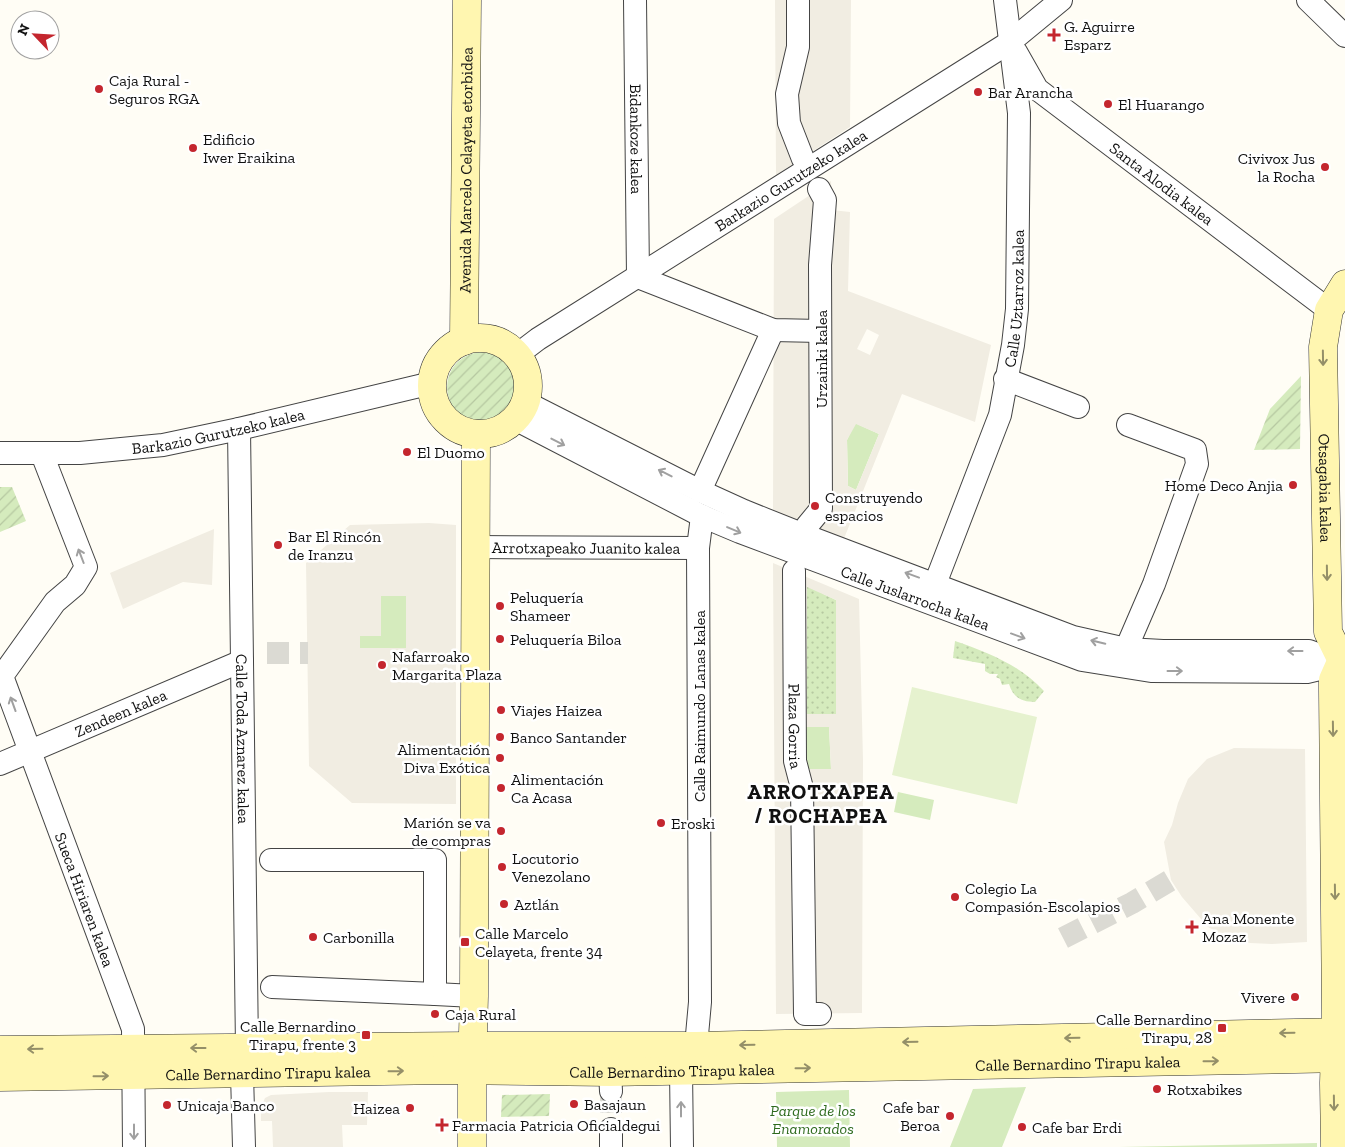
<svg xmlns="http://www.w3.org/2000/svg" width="1345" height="1147" font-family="'Zilla Slab',serif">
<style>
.grass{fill:url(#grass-dots)}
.park{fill:#d5ebbd}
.garden{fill:url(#garden-furrows)}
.pitch{fill:#e6f2cf}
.plaza{fill:#f1ede2;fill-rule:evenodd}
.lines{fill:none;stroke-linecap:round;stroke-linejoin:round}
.street-tunnel{stroke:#dbdad3;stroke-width:22;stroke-dasharray:22 11;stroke-linecap:butt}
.street-casing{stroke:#444;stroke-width:24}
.secondary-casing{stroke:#333;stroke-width:29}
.street{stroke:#fff;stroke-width:22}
.secondary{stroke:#fff6b0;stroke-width:28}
.oneway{stroke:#948f68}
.oneway2{stroke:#a0a0a0}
.poi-dot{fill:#c4262e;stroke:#fff;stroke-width:2}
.labels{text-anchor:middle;stroke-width:5;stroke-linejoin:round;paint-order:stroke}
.poi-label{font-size:16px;fill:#111;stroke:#fff;text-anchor:start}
.street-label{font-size:16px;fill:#111;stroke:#fff}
.park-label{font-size:16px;font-style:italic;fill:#2f6b1f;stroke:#fff}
.district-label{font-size:21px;font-weight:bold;letter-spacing:1px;fill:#111;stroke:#fff}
</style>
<defs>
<pattern id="grass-dots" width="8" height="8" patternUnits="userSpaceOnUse" patternTransform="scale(1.25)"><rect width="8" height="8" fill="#d5ebbd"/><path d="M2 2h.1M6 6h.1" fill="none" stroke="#b6c8a1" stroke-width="1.8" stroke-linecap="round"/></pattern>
<pattern id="garden-furrows" width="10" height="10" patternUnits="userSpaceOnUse" patternTransform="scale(1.25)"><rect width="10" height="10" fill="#d5ebbd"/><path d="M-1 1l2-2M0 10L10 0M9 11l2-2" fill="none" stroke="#b6c8a1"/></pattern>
</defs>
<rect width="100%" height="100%" fill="#fffdf5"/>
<path class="grass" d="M807 586 836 600V714H807Z
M955 641C987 652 1020 665 1044 691L1035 702C1021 702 1013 697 1009 684L1002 685 1000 679 996 677 998 674H990L985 671V664L953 658Z"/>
<path class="park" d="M855 423 879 434 856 490 848 486 847 440Z
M381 596H406V648H360V636H381Z
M829 726 831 769H801L800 727Z
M898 792 934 800 930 820 894 812Z
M1026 1087 1002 1147H950L973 1089Z
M849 1090 850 1147H777L776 1092Z
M1317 1143V1147H1119Z"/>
<path class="garden" d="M447 387a35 35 0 1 1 70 0a35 35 0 1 1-70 0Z
M1301 376 1300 449 1254 450 1270 409Z
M0 487H12L26 521 0 532Z
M550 1094 549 1116 501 1117 502 1095Z"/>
<path class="pitch" d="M912 687 1037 717 1017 804 892 775Z"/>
<path class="plaza" d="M775 0H851L850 127 776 175Z
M831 181 832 210 850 212 848 291 991 345 975 422 902 394 843 541 773 512 774 219ZM867 329 879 335 870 355 857 349ZM856 424 879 434 856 490 848 486 847 440Z
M429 523 456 525V804L352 803 309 766 306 563 350 525ZM381 596H406V648H360V636H381Z
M214 529 212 585 183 582 123 609 110 573Z
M773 563 859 599 863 760 862 1013 776 1014ZM807 587 836 600V714H807ZM800 727H829L831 769H802Z
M1234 748 1305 749 1307 942 1272 944 1250 943 1227 937 1208 927 1182 897 1171 880 1164 842 1172 825 1178 803 1188 779 1207 759Z
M329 1092H368L367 1125H342L343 1147H273L272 1121H261V1107L265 1098 271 1095Z"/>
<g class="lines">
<path class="street-tunnel" d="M267 653H308
M1063 938 1132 903 1171 880
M611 1091V1129"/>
<defs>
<g id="street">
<path id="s1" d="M635 0 638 277 773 330 820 331"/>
<path d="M798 0V47L787 94 789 123 803 159"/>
<path d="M1308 0 1345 36"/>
<path id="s2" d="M1016 52 1037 89 1329 310"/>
<path id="s3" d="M517 355 538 339 1010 42 1061 0"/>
<path d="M1005 379 1078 407"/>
<path d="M525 402 700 491 744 511 809 537 1073 637 1126 649 1163 651H1309L1342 663"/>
<path id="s4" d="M515 419 702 516 740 532 1082 660 1151 671 1307 672 1345 663"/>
<path id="s5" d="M239 429 247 1048"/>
<path id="s6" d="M0 453H80L163 445 239 429 432 383"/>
<path id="s7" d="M42 454 86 567 75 585 55 602 2 676 133 1029 134 1147"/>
<path d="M700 491 773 330"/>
<path d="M807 526 821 509 820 265 825 200 819 189"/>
<path id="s8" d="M475 547 698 548"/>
<path id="s9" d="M794 571 795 761 802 788 805 1014H820"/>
<path id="s10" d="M935 584 1000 415 1013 345 1017 309 1019 113 1005 0"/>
<path d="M1126 649 1154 584 1197 464 1195 450 1128 425"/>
<path id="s11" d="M0 764 242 661"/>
<path d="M271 860H435V994L272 987"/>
<path d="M435 994 474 996"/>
<path d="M696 1046 700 1002 698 548 702 516"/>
<path d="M681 1071 682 1147"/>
<path d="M610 1072 611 1091"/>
<path d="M242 1074 244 1147"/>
<path d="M611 1129V1147"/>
</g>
<g id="secondary">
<path id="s12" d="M1345 284 1329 310 1323 347 1328 632 1345 667"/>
<circle cx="480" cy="386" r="48"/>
<path id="s13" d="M464 341 467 0"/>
<path d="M0 1050 473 1046H696L1345 1032"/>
<path id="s14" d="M0 1077 447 1070 610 1072 1345 1058"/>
<path d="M472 1147V1071L474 996 476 434"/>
<path d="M1335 1147 1334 1083 1336 1018 1333 690V680L1345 653"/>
</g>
</defs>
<use href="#street" class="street-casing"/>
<use href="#secondary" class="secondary-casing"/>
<use href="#street" class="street"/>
<use href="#secondary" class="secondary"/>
</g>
<defs><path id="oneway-shaft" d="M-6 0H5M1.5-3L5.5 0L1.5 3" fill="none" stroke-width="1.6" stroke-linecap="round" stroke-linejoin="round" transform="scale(1.25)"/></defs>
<g class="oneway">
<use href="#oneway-shaft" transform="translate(1323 358) rotate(89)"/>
<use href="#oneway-shaft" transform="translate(1327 573) rotate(89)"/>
<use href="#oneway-shaft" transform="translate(1333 729) rotate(89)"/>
<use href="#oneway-shaft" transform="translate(1335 892) rotate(89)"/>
<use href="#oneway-shaft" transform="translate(1287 1033) rotate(179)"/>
<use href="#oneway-shaft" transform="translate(1072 1038) rotate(179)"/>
<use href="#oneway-shaft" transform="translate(910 1042) rotate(179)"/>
<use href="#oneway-shaft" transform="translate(747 1045) rotate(179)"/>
<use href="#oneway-shaft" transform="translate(198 1048) rotate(180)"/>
<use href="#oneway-shaft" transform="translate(35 1049) rotate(179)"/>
<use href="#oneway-shaft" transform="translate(1211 1061) rotate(-1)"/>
<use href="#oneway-shaft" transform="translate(803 1068) rotate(-1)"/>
<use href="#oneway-shaft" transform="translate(396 1071) rotate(-1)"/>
<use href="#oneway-shaft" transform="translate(101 1076) rotate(-1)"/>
<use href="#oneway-shaft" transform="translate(1334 1103) rotate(89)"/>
</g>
<g class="oneway2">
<use href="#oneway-shaft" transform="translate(558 442) rotate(27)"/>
<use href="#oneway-shaft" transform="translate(665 473) rotate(-153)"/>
<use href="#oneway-shaft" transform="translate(734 530) rotate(23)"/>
<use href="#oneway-shaft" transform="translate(81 556) rotate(-111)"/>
<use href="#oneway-shaft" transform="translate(912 575) rotate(-160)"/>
<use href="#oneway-shaft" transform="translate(1018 636) rotate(20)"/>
<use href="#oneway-shaft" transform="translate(1098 642) rotate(-167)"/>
<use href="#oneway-shaft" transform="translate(1295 651) rotate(-180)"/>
<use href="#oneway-shaft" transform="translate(1175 671)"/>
<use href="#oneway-shaft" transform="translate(13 704) rotate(-110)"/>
<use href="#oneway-shaft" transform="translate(681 1109) rotate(-90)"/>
<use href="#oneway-shaft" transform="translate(134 1132) rotate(90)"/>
</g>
<g class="poi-dot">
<path d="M1051.5 27.5h5v5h5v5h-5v5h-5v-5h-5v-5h5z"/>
<circle cx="99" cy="89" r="5"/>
<circle cx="978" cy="92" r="5"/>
<circle cx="1108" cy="104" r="5"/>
<circle cx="193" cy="148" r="5"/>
<circle cx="1325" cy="167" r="5"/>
<circle cx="407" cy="452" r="5"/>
<circle cx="1293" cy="485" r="5"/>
<circle cx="815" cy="506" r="5"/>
<circle cx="278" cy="545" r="5"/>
<circle cx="500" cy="606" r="5"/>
<circle cx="500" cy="639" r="5"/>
<circle cx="382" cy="665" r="5"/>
<circle cx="501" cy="710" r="5"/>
<circle cx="500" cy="737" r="5"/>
<circle cx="500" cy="758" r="5"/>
<circle cx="501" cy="788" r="5"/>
<circle cx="661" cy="823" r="5"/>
<circle cx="501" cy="831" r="5"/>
<circle cx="502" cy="867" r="5"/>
<circle cx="955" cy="897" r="5"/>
<circle cx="504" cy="904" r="5"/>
<path d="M1189.5 919.5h5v5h5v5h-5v5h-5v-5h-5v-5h5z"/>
<circle cx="313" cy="937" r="5"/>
<rect x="460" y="937" width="10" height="10" rx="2.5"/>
<circle cx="1295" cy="997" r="5"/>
<circle cx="435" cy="1014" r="5"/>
<rect x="1217" y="1023" width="10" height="10" rx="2.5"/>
<rect x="361" y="1030" width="10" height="10" rx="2.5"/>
<circle cx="1157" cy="1089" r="5"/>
<circle cx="574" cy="1104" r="5"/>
<circle cx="167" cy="1105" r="5"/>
<circle cx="410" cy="1108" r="5"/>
<circle cx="950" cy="1116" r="5"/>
<path d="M439.5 1117.5h5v5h5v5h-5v5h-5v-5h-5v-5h5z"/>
<circle cx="1022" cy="1127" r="5"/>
</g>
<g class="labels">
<g class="poi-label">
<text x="1064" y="32">G. Aguirre<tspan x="1064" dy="18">Esparz</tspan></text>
<text x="109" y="86">Caja Rural -<tspan x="109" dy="18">Seguros RGA</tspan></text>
<text x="988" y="98">Bar Arancha</text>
<text x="1118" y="110">El Huarango</text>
<text x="203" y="145">Edificio<tspan x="203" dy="18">Iwer Eraikina</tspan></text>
<text x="1315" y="164" text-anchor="end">Civivox Jus<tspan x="1315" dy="18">la Rocha</tspan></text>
<text x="417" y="458">El Duomo</text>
<text x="1283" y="491" text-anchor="end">Home Deco Anjia</text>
<text x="825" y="503">Construyendo<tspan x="825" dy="18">espacios</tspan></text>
<text x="288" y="542">Bar El Rincón<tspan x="288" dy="18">de Iranzu</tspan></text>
<text x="510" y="603">Peluquería<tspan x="510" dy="18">Shameer</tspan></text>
<text x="510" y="645">Peluquería Biloa</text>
<text x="392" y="662">Nafarroako<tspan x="392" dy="18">Margarita Plaza</tspan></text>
<text x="511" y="716">Viajes Haizea</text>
<text x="510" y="743">Banco Santander</text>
<text x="490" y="755" text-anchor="end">Alimentación<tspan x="490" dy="18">Diva Exótica</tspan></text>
<text x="511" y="785">Alimentación<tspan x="511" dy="18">Ca Acasa</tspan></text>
<text x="491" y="828" text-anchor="end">Marión se va<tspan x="491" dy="18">de compras</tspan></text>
<text x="671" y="829">Eroski</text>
<text x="512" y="864">Locutorio<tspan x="512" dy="18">Venezolano</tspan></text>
<text x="965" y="894">Colegio La<tspan x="965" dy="18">Compasión-Escolapios</tspan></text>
<text x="514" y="910">Aztlán</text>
<text x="1202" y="924">Ana Monente<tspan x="1202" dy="18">Mozaz</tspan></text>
<text x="475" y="939">Calle Marcelo<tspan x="475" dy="18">Celayeta, frente 34</tspan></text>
<text x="323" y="943">Carbonilla</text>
<text x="1285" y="1003" text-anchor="end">Vivere</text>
<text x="445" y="1020">Caja Rural</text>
<text x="1212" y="1025" text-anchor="end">Calle Bernardino<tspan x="1212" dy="18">Tirapu, 28</tspan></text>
<text x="356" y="1032" text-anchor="end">Calle Bernardino<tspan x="356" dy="18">Tirapu, frente 3</tspan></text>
<text x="1167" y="1095">Rotxabikes</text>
<text x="584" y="1110">Basajaun</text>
<text x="177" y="1111">Unicaja Banco</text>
<text x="940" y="1113" text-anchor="end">Cafe bar<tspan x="940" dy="18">Beroa</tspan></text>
<text x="400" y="1114" text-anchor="end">Haizea</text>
<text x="452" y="1131">Farmacia Patricia Oficialdegui</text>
<text x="1032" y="1133">Cafe bar Erdi</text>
</g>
<g class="street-label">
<text dy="6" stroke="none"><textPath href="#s1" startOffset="139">Bidankoze kalea</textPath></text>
<text dy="6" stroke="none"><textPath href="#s13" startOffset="171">Avenida Marcelo Celayeta etorbidea</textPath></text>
<text dy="6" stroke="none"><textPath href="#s3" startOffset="325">Barkazio Gurutzeko kalea</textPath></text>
<text dy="6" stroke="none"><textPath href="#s2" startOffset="199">Santa Alodia kalea</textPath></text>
<text dy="6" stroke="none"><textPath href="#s10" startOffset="299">Calle Uztarroz kalea</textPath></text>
<text transform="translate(821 359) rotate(-90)" y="6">Urzainki kalea</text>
<text dy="6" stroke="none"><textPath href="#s6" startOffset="220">Barkazio Gurutzeko kalea</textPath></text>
<text dy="6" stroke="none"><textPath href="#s12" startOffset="209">Otsagabia kalea</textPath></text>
<text dy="6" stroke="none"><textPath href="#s8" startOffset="111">Arrotxapeako Juanito kalea</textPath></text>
<text dy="6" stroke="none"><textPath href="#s4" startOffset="439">Calle Juslarrocha kalea</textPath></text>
<text transform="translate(699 706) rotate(-90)" y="6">Calle Raimundo Lanas kalea</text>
<text dy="6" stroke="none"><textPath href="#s11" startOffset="131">Zendeen kalea</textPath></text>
<text dy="6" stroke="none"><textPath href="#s9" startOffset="155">Plaza Gorria</textPath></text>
<text dy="6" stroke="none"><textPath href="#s5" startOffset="310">Calle Toda Aznarez kalea</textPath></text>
<text dy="6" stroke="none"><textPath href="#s7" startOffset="498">Sueca Hiriaren kalea</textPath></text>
<text dy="6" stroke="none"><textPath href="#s14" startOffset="1078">Calle Bernardino Tirapu kalea</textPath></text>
<text dy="6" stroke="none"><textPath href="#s14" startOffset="672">Calle Bernardino Tirapu kalea</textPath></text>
<text dy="6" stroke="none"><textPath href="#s14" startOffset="268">Calle Bernardino Tirapu kalea</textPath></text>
</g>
<g class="park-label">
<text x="813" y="1116">Parque de los<tspan x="813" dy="18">Enamorados</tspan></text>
</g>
<g class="district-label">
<text x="821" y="799">ARROTXAPEA<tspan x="821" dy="24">/ ROCHAPEA</tspan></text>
</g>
</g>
<g transform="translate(35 35) rotate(295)"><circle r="24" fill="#ffffff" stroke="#a0a0a0"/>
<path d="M0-4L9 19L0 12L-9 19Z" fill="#c4262e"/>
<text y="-8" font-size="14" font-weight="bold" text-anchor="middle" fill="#111111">N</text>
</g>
</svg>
